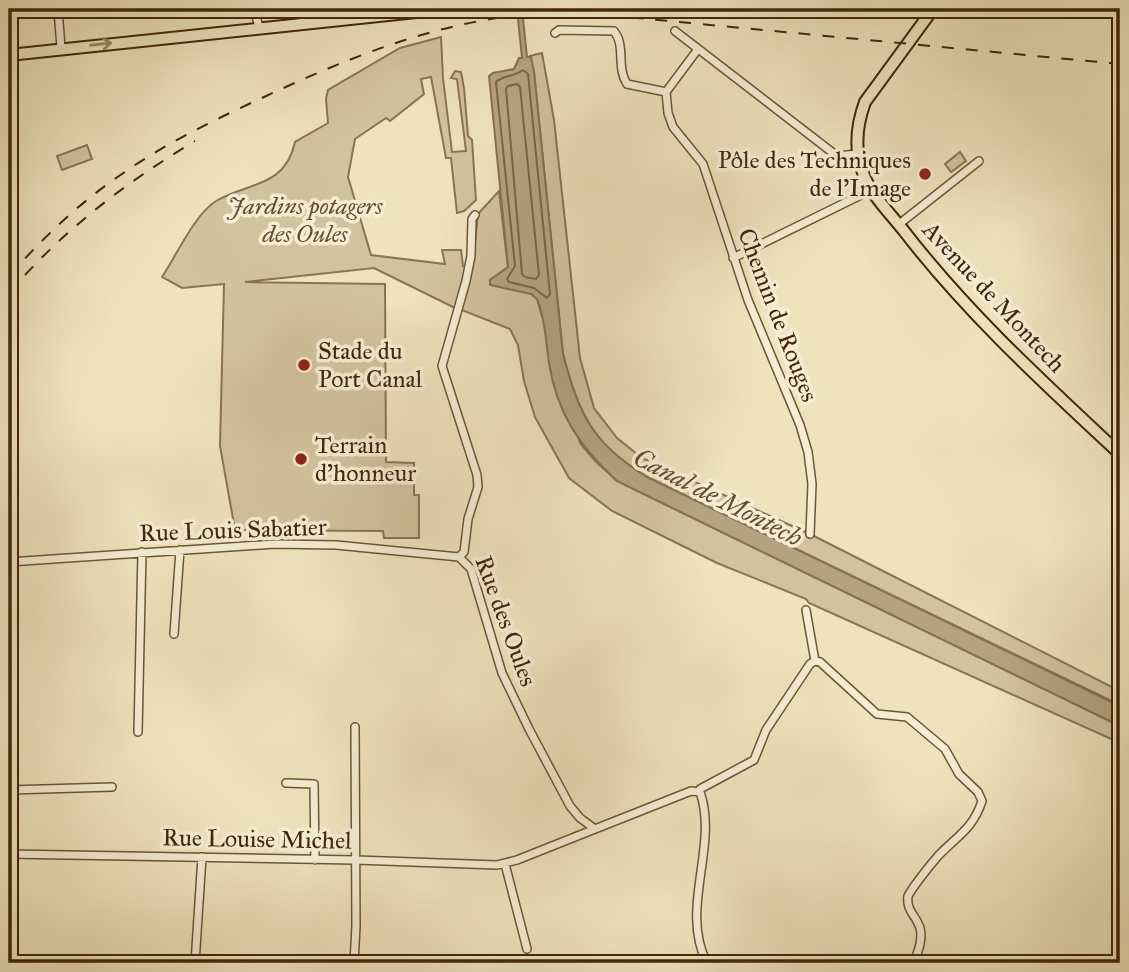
<svg xmlns="http://www.w3.org/2000/svg" width="1129" height="972" font-family="'IM FELL Great Primer',serif">
<style>
.green{fill:#d1c39e;stroke:#8a7454;stroke-width:2}
.water{fill:#b4a380;stroke:#867150;stroke-width:2}
.lines{fill:none;stroke-linecap:round;stroke-linejoin:round}
.shore{stroke:#7b6444;stroke-width:2}
.stream{stroke:#867150;stroke-width:2}
.street-casing{stroke:#6d5536;stroke-width:10}
.primary-casing{stroke:#422609;stroke-width:14}
.street{stroke:#f4edd4;stroke-width:7}
.primary{stroke:#eee3bd;stroke-width:10}
.rail{stroke:#422609;stroke-width:2;stroke-dasharray:12 12;stroke-linecap:butt}
.oneway{stroke:#988463}
.poi-dot{fill:#8f2418;stroke:#f4edd4;stroke-width:2.5}
.labels{text-anchor:middle;stroke-width:7;stroke-linejoin:round;paint-order:stroke}
.poi-label{font-size:24px;fill:#422609;stroke:#f4edd4;text-anchor:start}
.park-label{font-size:24px;font-style:italic;fill:#664d2e;stroke:#f4edd4}
.street-label{font-size:24px;fill:#422609;stroke:#f4edd4}
.water-label{font-size:26px;font-style:italic;fill:#644c2d;stroke:#f4edd4}
</style>
<rect width="100%" height="100%" fill="#eee3bd"/>
<filter id="stains"><feTurbulence type="fractalNoise" baseFrequency=".00286" numOctaves="4"/><feColorMatrix values="0 0 0 0 .2 0 0 0 0 .09 0 0 0 0 .02 0 0 0 .5 -.17"/></filter>
<radialGradient id="worn" r=".72"><stop offset=".6" stop-color="#630" stop-opacity="0"/><stop offset="1" stop-color="#630" stop-opacity=".3"/></radialGradient>
<path class="green" d="M441 37 443 78 452 152 466 151 457 79 451 78 455 71 461 72 464 88 468 136 472 140 476 200 464 211 457 213 451 158H446L431 77 421 79 424 94 390 121 386 118 355 139 348 177 371 255 445 264 442 250H461L463 266H469L457 309 374 268 245 282 385 284 386 462 414 463V495H419V538H384L383 531 235 530 220 446 224 284 182 288 162 277C176 256 195 214 216 201 248 182 285 188 295 142L328 123 326 99 328 90 400 48Z
M542 53 554 120 580 358 594 408 617 438 642 458 810 534 1120 691V705L649 478C593 445 579 415 563 354L534 72 530 56Z
M87 145 92 159 62 170 57 156Z
M960 152 966 161 951 172 945 164Z
M499 191 508 268 490 280 532 294 537 299 580 443 595 461 617 481 1120 726V743L809 603 806 599 717 563 612 511 569 478 535 417 524 381 518 345 510 329 459 309 473 259 478 214Z"/>
<path class="water" d="M517 9H522L527 57H531L534 72 563 354C579 415 593 445 649 478L1120 706V726L617 481C580 447 557 414 549 363 546 342 545 318 537 299L531 294 490 285V280L508 267 489 76 493 73 514 69 519 58H522Z"/>
<g class="lines">
<path class="shore" d="M523 70 528 74 550 294 547 298 534 288 509 282 507 279 515 266 496 82C502 75 515 77 523 70Z
M517 84 520 87 539 275 536 279 525 277 522 274 506 89 508 86Z"/>
<path class="stream" d="M867 164 880 162 904 167"/>
<defs>
<path id="street" d="M58 9 61 48
M254 9 259 27
M675 31 837 156 857 154
M555 33 559 30 614 31C626 46 616 67 627 84L666 92
M698 49 666 92 668 113 673 127 703 164 748 300 800 425 808 452 812 484 810 534
M475 215 472 219 471 256 466 281 442 366 477 475 478 487 468 519 464 552 459 557 471 569 502 673 529 729 570 806 580 818 595 829 691 791 700 792V789L754 760 766 730 810 664 815 661 806 610
M898 225 979 161
M733 258 871 190
M9 562 275 544 336 545 459 557
M174 634 180 550
M815 661 820 662 877 714 907 717 945 749 959 774 978 792 982 801C973 829 957 836 938 856 928 868 916 882 908 896 906 911 916 915 920 928 923 939 918 954 913 963
M138 732 142 552
M286 783 314 784 315 860
M9 790 112 787
M700 792C719 846 679 909 707 963
M9 854 356 860 497 865 517 860 595 829
M505 864 527 949
M195 963 202 857
M354 963 356 926 355 727"/>
<path id="primary" d="M933 9 865 102C857 124 854 147 862 170 869 193 889 212 904 231 968 314 1044 383 1120 454
M9 55 445 9"/>
</defs>
<use href="#street" class="street-casing"/>
<use href="#primary" class="primary-casing"/>
<use href="#street" class="street"/>
<use href="#primary" class="primary"/>
<path class="rail" d="M9 276C42 239 78 204 119 176 164 144 214 120 264 97 365 50 471 8 585 13L1120 64
M9 293C62 231 125 183 195 141"/>
</g>
<defs><path id="oneway-shaft" d="M-6 0H5M1.5-3L5.5 0L1.5 3" fill="none" stroke-width="1.6" stroke-linecap="round" stroke-linejoin="round" transform="scale(1.75)"/></defs>
<use class="oneway" href="#oneway-shaft" transform="translate(101 44) rotate(-6)"/>
<g class="poi-dot">
<circle cx="925" cy="174" r="7"/>
<circle cx="304" cy="365" r="7"/>
<circle cx="301" cy="459" r="7"/>
</g>
<g class="labels">
<g class="poi-label">
<text x="911" y="168" text-anchor="end">Pôle des Techniques<tspan x="911" dy="28">de l'Image</tspan></text>
<text x="318" y="359">Stade du<tspan x="318" dy="28">Port Canal</tspan></text>
<text x="315" y="453">Terrain<tspan x="315" dy="28">d'honneur</tspan></text>
</g>
<g class="park-label">
<text x="305" y="214">Jardins potagers<tspan x="305" dy="28">des Oules</tspan></text>
</g>
<g class="street-label">
<text transform="translate(994 297) rotate(47)" y="8">Avenue de Montech</text>
<text transform="translate(778 315) rotate(69)" y="8">Chemin de Rouges</text>
<text transform="translate(233 530) rotate(-2)" y="8">Rue Louis Sabatier</text>
<text transform="translate(506 621) rotate(70)" y="8">Rue des Oules</text>
<text transform="translate(257 839) rotate(1)" y="8">Rue Louise Michel</text>
</g>
<g class="water-label">
<text transform="translate(718 497) rotate(27)" y="9">Canal de Montech</text>
</g>
</g>
<rect width="1129" height="972" fill="none" stroke="#eee3bd" stroke-width="35"/>
<rect x="10" y="10" width="1108" height="951" fill="none" stroke="#422609" stroke-width="3.5"/>
<rect x="18" y="18" width="1094" height="937" fill="none" stroke="#422609" stroke-width="2"/>
<rect width="100%" height="100%" filter="url(#stains)"/>
<rect width="100%" height="100%" fill="url(#worn)"/>
</svg>
